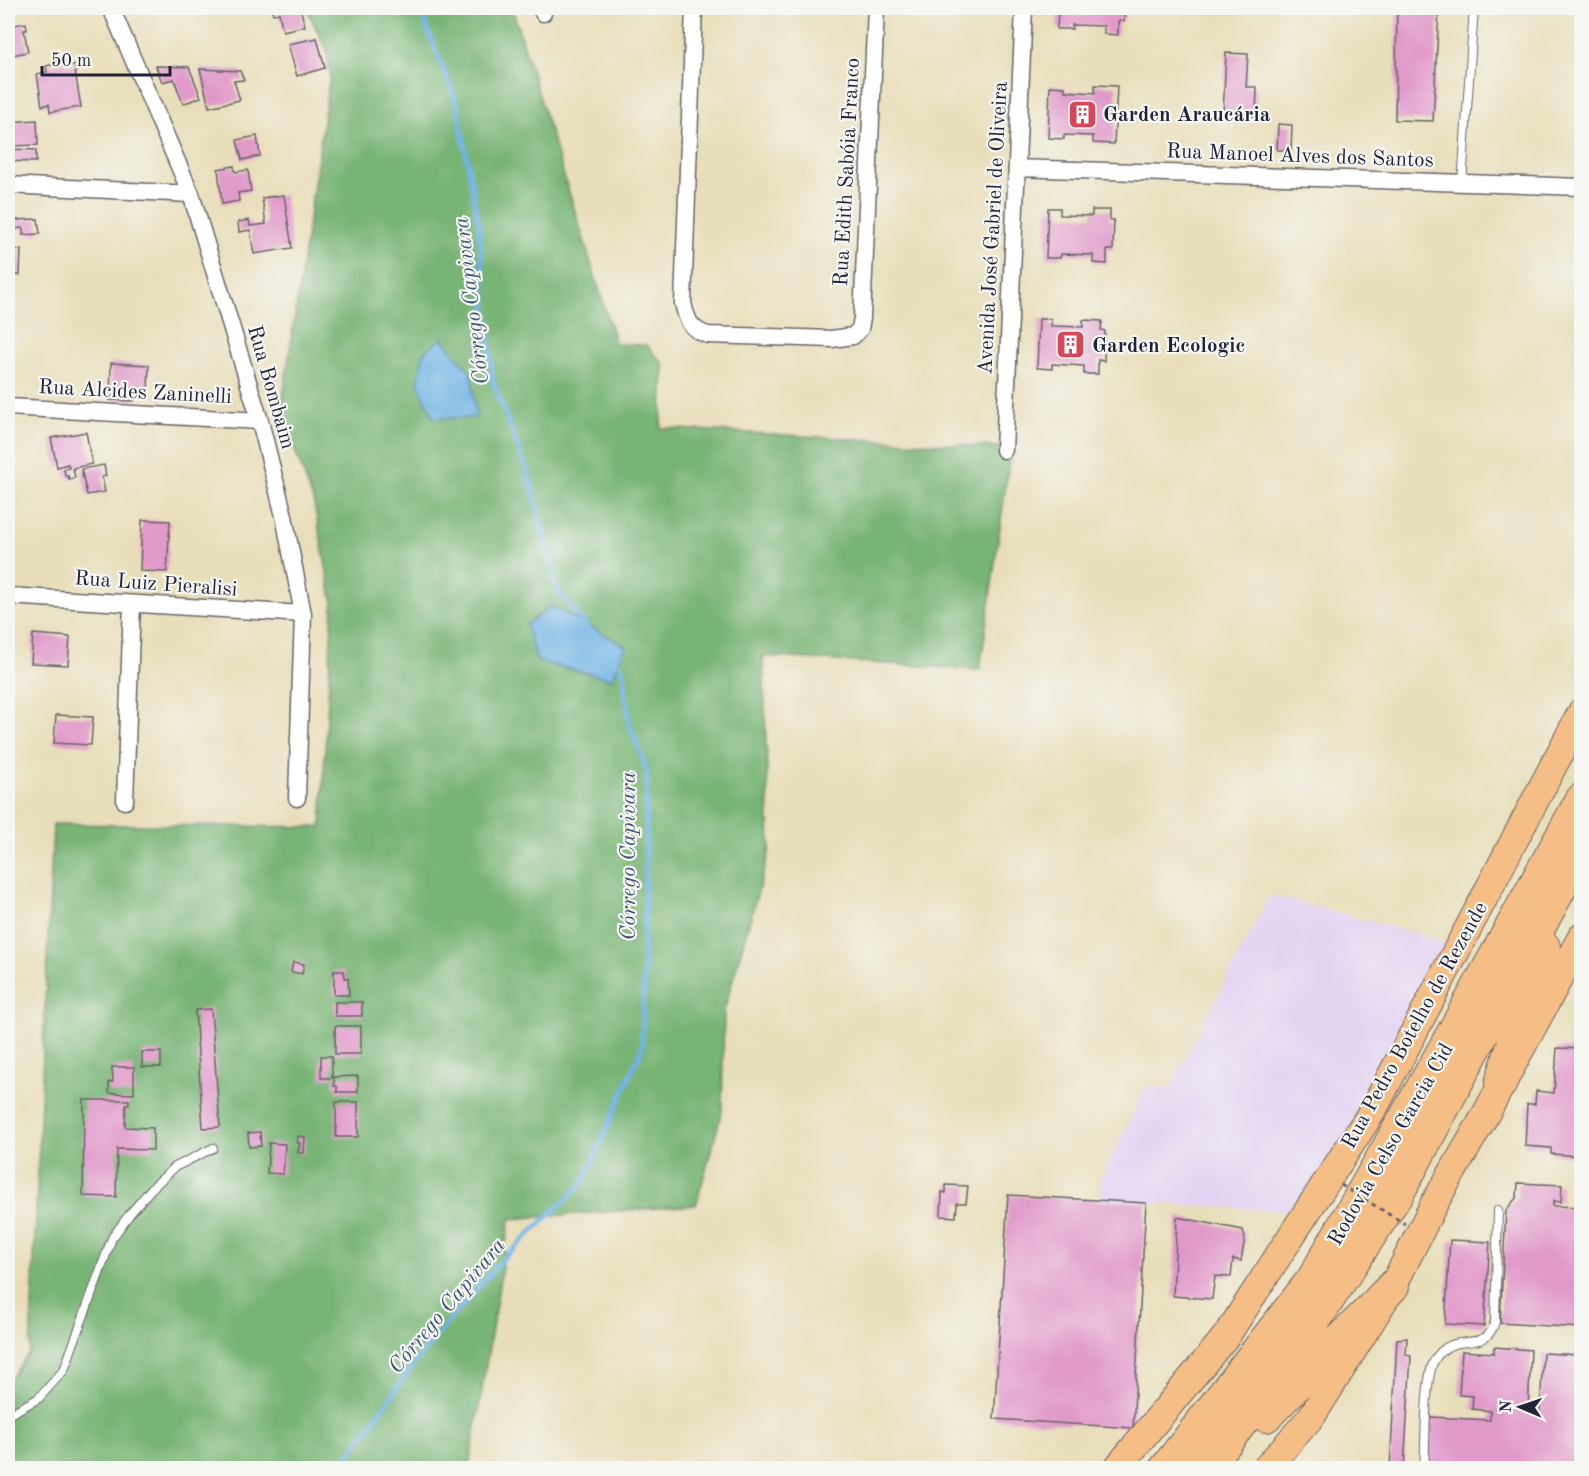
<svg xmlns="http://www.w3.org/2000/svg" width="1589" height="1476" font-family="'Old Standard TT',serif">
<style>
.built{fill:#e3d3f2}
.forest{fill:#78b474;stroke:#4d6b58;stroke-width:1.5}
.water{fill:#6fb3e5;stroke:#486a90;stroke-width:1.5}
.lines{fill:none;stroke-linecap:round;stroke-linejoin:round}
.stream{stroke:#6fb3e5;stroke-width:5}
.building{fill:#e199ca}
.service-casing{stroke:#686467;stroke-width:10}
.minor-casing{stroke:#686467;stroke-width:19}
.primary-casing{stroke:#686467;stroke-width:29}
.motorway-casing{stroke:#686467;stroke-width:34}
.service{stroke:#fff;stroke-width:8}
.minor{stroke:#fff;stroke-width:16}
.primary{stroke:#f6be87;stroke-width:27}
.motorway{stroke:#f6be87;stroke-width:32}
.path-bridge{stroke:#686467;stroke-width:3;stroke-dasharray:4.5 4.5;stroke-linecap:butt}
.labels{text-anchor:middle;stroke-width:4.5;stroke-linejoin:round;paint-order:stroke}
.poi-label{font-size:21px;font-weight:bold;fill:#22223b;stroke:#f6f6f2;text-anchor:start}
.street-label{font-size:21px;fill:#22223b;stroke:#f6f6f2}
.water-label{font-size:22px;font-style:italic;fill:#3d5576;stroke:#f6f6f2}
</style>
<rect width="100%" height="100%" fill="#f6f6f2"/>
<filter id="ink" filterUnits="userSpaceOnUse"><feTurbulence type="fractalNoise" baseFrequency=".0167" numOctaves="2"/><feDisplacementMap in="SourceGraphic" scale="12" xChannelSelector="R" yChannelSelector="G"/><feConvolveMatrix kernelMatrix="1 2 1 2 8 2 1 2 1" color-interpolation-filters="sRGB"/></filter>
<filter id="wash" filterUnits="userSpaceOnUse"><feTurbulence type="fractalNoise" baseFrequency=".008" numOctaves="4" result="noise"/><feDisplacementMap in="SourceGraphic" scale="24" xChannelSelector="R" yChannelSelector="G"/><feGaussianBlur stdDeviation="1.35" result="paint"/><feColorMatrix in="noise" values="0 0 0 0 0 0 0 0 0 0 0 0 0 0 0 0 0 1.4 0 .05"/><feComposite in="paint" operator="in"/></filter>
<g filter="url(#wash)">
<rect width="100%" height="100%" fill="#e9deba"/>
<path class="built" d="M1270 895 1433 938 1452 948 1306 1212 1099 1200 1102 1178 1146 1085 1169 1089Z"/>
<path class="forest" d="M306 8H512L616 344 647 345 664 365 661 428 1011 448 980 670 763 656 770 849 724 1011 722 1112 696 1205 510 1219 469 1468H8V1383L30 1351 53 824 321 827 333 604 314 503 281 411 330 75 326 48Z"/>
<path class="water" d="M442 338 471 373 476 418H434L418 383 424 352Z
M551 606 626 646 612 679 537 661 526 625Z"/>
<g class="lines">
<path class="stream" d="M419 8 457 104 478 222 493 382 531 482 556 588 589 629
M340 1468 415 1362 458 1310 501 1261 583 1183 642 1048 647 771 629 722 623 670 614 659"/>
</g>
<g id="blocks">
<path class="building" d="M271 8H300L305 26 283 31 279 13 273 14Z
M1058 8H1125L1124 21H1118V35L1104 34V26L1072 25V29H1057Z
M1397 8 1439 10 1433 121 1395 120Z
M26 23 27 30H24L28 52 12 55 8 26Z
M317 38 325 68 297 76 288 44Z
M1226 53 1248 54 1246 87H1257L1256 116 1223 115Z
M66 62V66L74 65 81 107 50 112 49 104 42 106 37 74 47 72 46 66Z
M156 66 189 67 201 97 183 104 174 79 162 82Z
M200 69 240 71 244 80 234 81 240 100 209 107Z
M1095 85 1117 86 1114 144 1093 143V136L1064 135V139L1048 138 1050 86 1065 87V91L1095 93Z
M37 120 38 145 8 146V122Z
M1278 124 1292 125 1291 150H1277Z
M257 136 260 156 242 160 237 140Z
M8 149 36 150V162L8 161Z
M234 166 235 172 248 170 251 191 238 193 239 201 222 204 218 169Z
M284 195 292 248 254 254 250 230 239 232 238 222 249 220 250 226 266 224 262 198Z
M1048 208H1060V215L1092 216V210H1110V220H1114L1113 250H1107V264L1093 263V255L1061 254 1060 258H1046Z
M38 219 40 234 23 235V228L13 229V220Z
M8 243H10V249L21 250 20 275H8Z
M1039 319H1051V326L1083 327V320L1102 321 1101 330 1105 331 1104 361 1098 360V374H1084V366L1052 364V369L1037 368Z
M111 363 149 365 148 390H135L134 401 110 400Z
M86 432 92 464 73 468 75 478 69 479 68 476H65L64 469 69 468 68 464 57 467 51 438Z
M104 465 106 476 102 477 105 492 87 495 81 469Z
M142 520 170 521 167 572 140 571Z
M33 634 70 637 68 665 31 663Z
M56 715 93 717 91 745 54 743Z
M293 962 304 964 302 974 291 972Z
M334 971H344L345 978H348L349 995H334Z
M335 1002H362V1016H335Z
M211 1009 220 1127 203 1128 195 1010Z
M335 1026H361V1054H335Z
M1557 1048 1582 1049V1156L1551 1154V1148L1525 1146 1527 1104H1535L1536 1091 1554 1093Z
M142 1052H161V1067H142Z
M321 1056H332V1078H321Z
M112 1067H134V1094L109 1093V1082H113Z
M358 1076V1092H337V1086H334V1077Z
M84 1100H129V1105H126L125 1127 153 1128V1150L117 1149 116 1197 83 1196Z
M336 1102H358V1137H336Z
M260 1132 261 1146 249 1147 248 1133Z
M298 1136 305 1137 304 1153H298L300 1143H297Z
M269 1143 285 1144 283 1174 267 1173Z
M1518 1183 1562 1185 1561 1202 1553 1201V1206L1582 1207V1328L1500 1323 1506 1210 1517 1197Z
M946 1185 968 1186 966 1203H957L956 1217 941 1216 942 1192 946 1193Z
M1008 1195 1146 1203 1133 1428 994 1419Z
M1177 1217 1243 1230 1245 1238 1241 1261 1233 1259 1231 1277 1215 1276 1212 1299 1173 1296Z
M1450 1240 1490 1242 1484 1326 1445 1324Z
M1407 1338 1406 1355 1411 1356 1404 1468H1390L1397 1339Z
M1494 1347 1531 1350 1528 1411H1540L1543 1353 1580 1355 1574 1468H1428L1430 1417 1490 1420 1491 1411 1472 1409 1473 1396 1459 1395 1462 1351 1494 1353Z"/>
</g>
</g>
<g filter="url(#ink)">
<use href="#blocks" fill-opacity="0" stroke="#686467" stroke-width="1.5"/>
<g class="lines">
<defs>
<path id="service" d="M1462 183 1474 8
M8 1415 39 1398 64 1370 112 1238 129 1215 151 1189 175 1167 213 1148
M1424 1468C1426 1443 1424 1381 1434 1361 1453 1327 1485 1357 1495 1322L1498 1210"/>
<path id="minor" d="M111 8 191 194 260 421 284 516 303 614 297 798
M541 8 543 13
M694 8 683 303C687 321 691 330 708 335L832 339 853 336 860 329 862 318 876 8
M1017 168 1582 187
M8 185 191 194
M8 407 260 421
M1004 450 1024 8
M8 596 303 614
M125 801 132 604"/>
<path id="primary" d="M1117 1468 1227 1335 1373 1110 1582 711
M1266 1468 1312 1416 1393 1286 1435 1202 1482 1121 1582 936"/>
<path id="motorway" d="M1501 1083 1544 947
M1266 1416 1393 1286
M1166 1468 1313 1279 1434 1067 1582 799
M1206 1468 1262 1396 1311 1326 1398 1193 1582 847"/>
</defs>
<use href="#service" class="service-casing"/>
<use href="#minor" class="minor-casing"/>
<use href="#primary" class="primary-casing"/>
<use href="#motorway" class="motorway-casing"/>
<use href="#service" class="service"/>
<use href="#minor" class="minor"/>
<use href="#primary" class="primary"/>
<use href="#motorway" class="motorway"/>
<path class="path-bridge" d="M1341 1185 1405 1224"/>
</g>
</g>
<defs>
<symbol id="building-square" viewBox="-11 -11 22 22"><rect x="-9" y="-9" width="18" height="18" rx="4" fill="#d1495b" stroke="#f6f6f2"/><path d="M-4-6H4V6H1V3H-1V6H-4ZM-2.5-4.3h1.7v1.8h-1.7ZM.8-4.3h1.7v1.8H.8ZM-2.5-1h1.7V.8h-1.7ZM.8-1h1.7V.8H.8Z" fill="#fff"/></symbol>
</defs>
<g fill-rule="evenodd">
<use href="#building-square" x="1066" y="98" width="33" height="33"/>
<use href="#building-square" x="1054" y="328" width="33" height="33"/>
</g>
<g class="labels">
<g class="poi-label">
<text x="1103" y="121">Garden Araucária</text>
<text x="1092" y="352">Garden Ecologic</text>
</g>
<g class="street-label">
<text transform="translate(1300 155) rotate(2)" y="7">Rua Manoel Alves dos Santos</text>
<text transform="translate(846 172) rotate(-87)" y="7">Rua Edith Sabóia Franco</text>
<text transform="translate(992 228) rotate(-87)" y="7">Avenida José Gabriel de Oliveira</text>
<text transform="translate(272 387) rotate(74)" y="7">Rua Bombaim</text>
<text transform="translate(135 391) rotate(3)" y="7">Rua Alcides Zaninelli</text>
<text transform="translate(156 583) rotate(4)" y="7">Rua Luiz Pieralisi</text>
<text transform="translate(1414 1025) rotate(-61)" y="7">Rua Pedro Botelho de Rezende</text>
<text transform="translate(1390 1144) rotate(-60)" y="7">Rodovia Celso Garcia Cid</text>
</g>
<g class="water-label">
<text transform="translate(470 301) rotate(-97)" y="8">Córrego Capivara</text>
<text transform="translate(627 856) rotate(-90)" y="8">Córrego Capivara</text>
<text transform="translate(446 1305) rotate(-50)" y="8">Córrego Capivara</text>
</g>
</g>
<rect width="1589" height="1476" fill="none" stroke="#f6f6f2" stroke-width="30"/>
<g transform="translate(1520 1407) rotate(272)" stroke="#f6f6f2" stroke-width="4.5" paint-order="stroke">
<path d="M0-4.5L10 22L0 15L-10 22Z" fill="#22223b"/>
<text y="-9" font-size="16" font-weight="bold" text-anchor="middle" fill="#22223b">N</text>
</g>
<path d="M42 66v9h128v-9" fill="none" stroke="#22223b" stroke-width="3"/>
<text x="51" y="66" font-size="18" fill="#22223b" stroke="#f6f6f2" stroke-width="4.5" paint-order="stroke">50 m</text>
</svg>
